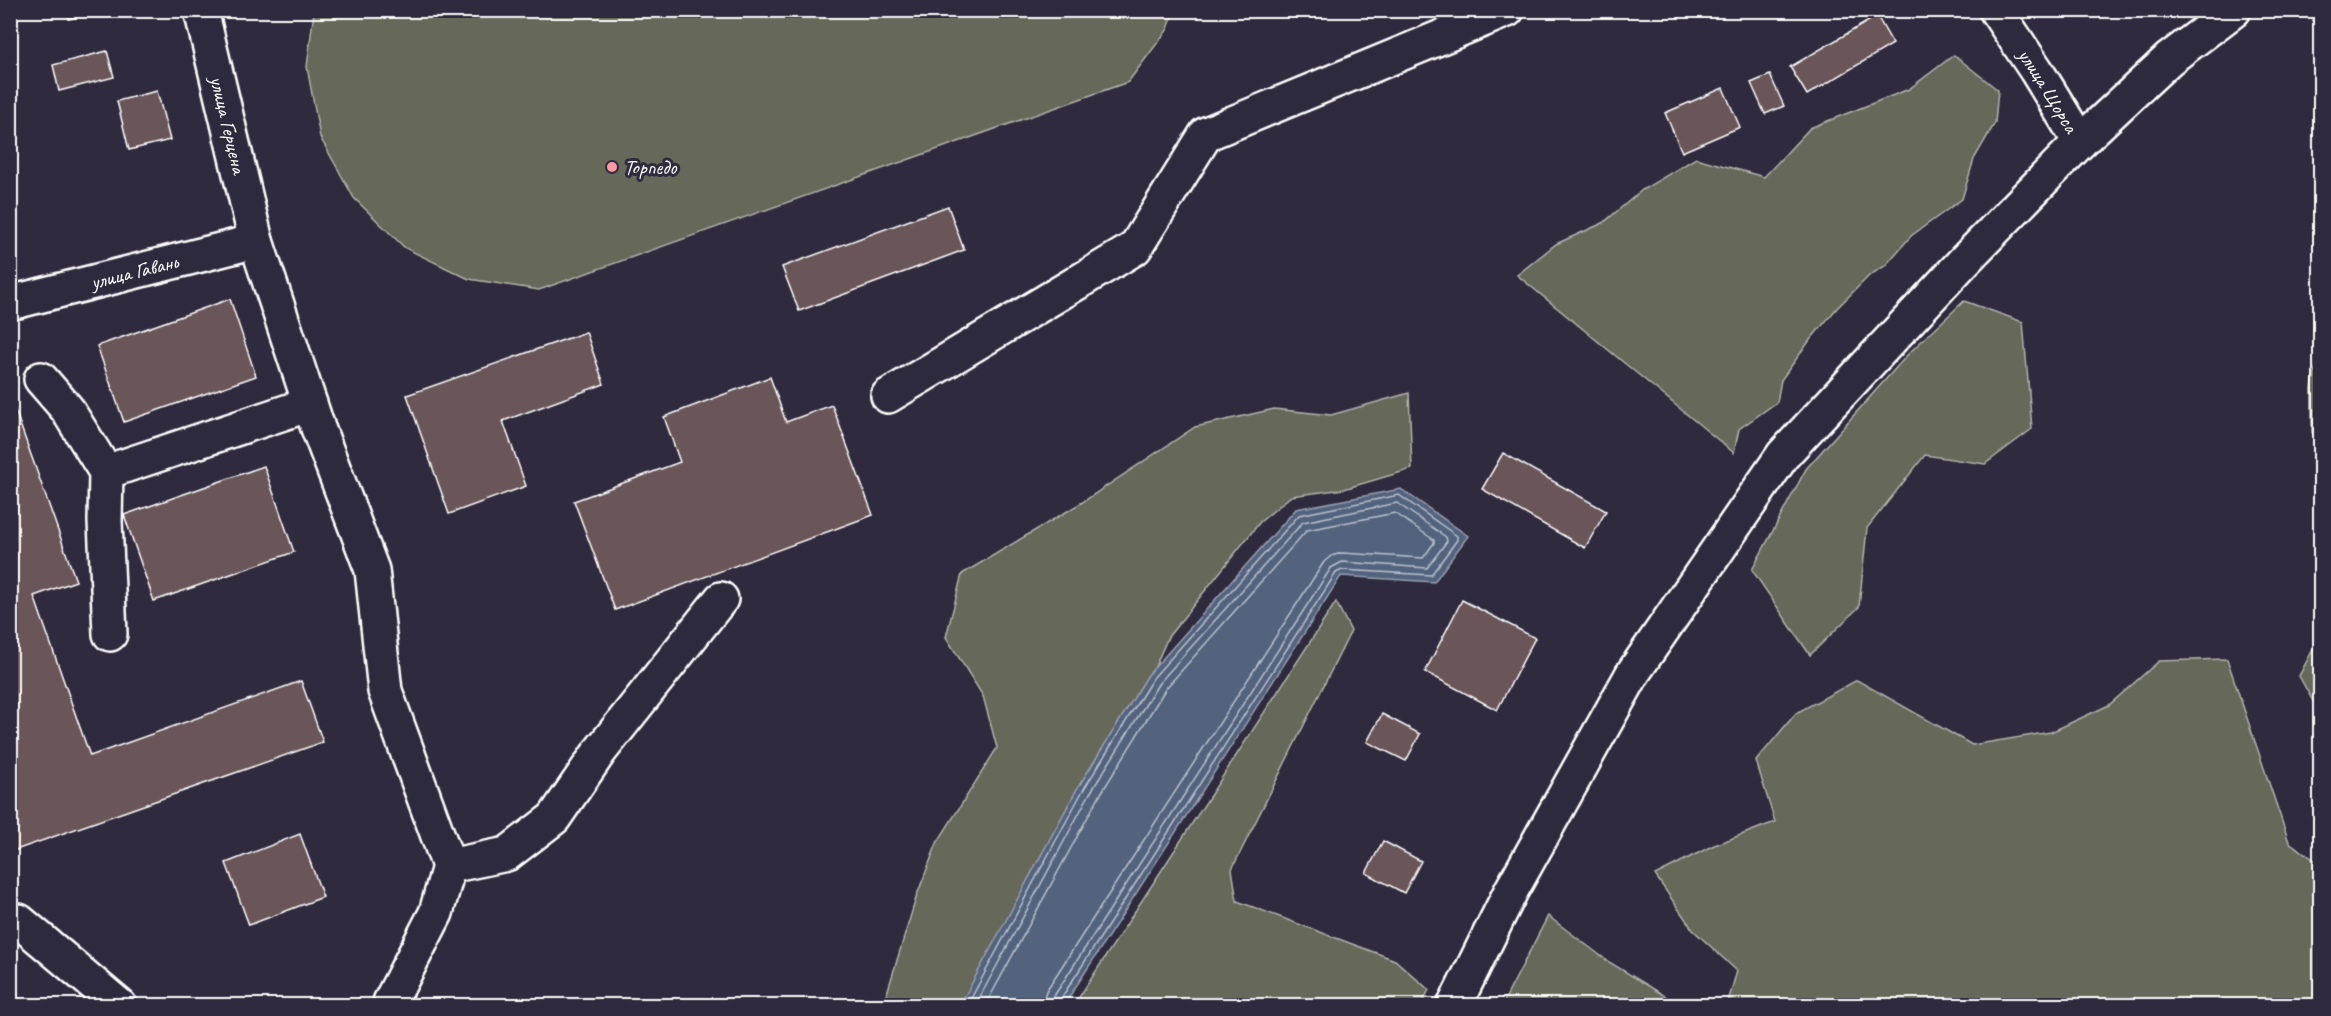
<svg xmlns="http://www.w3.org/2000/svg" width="2331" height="1016" font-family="Caveat,sans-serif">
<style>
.green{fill:#66685a;stroke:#b2b4ac;stroke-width:1.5}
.water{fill:#53637e;stroke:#98a1b2;stroke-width:1.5}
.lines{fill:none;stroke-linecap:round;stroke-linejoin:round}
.shore{stroke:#bac1cb;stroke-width:1.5}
.building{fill:#6a5658;stroke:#fff;stroke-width:1.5}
.minor-casing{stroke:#fff;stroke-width:38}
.major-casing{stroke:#fff;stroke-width:38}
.minor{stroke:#2f2a3d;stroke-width:33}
.major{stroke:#2f2a3d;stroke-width:33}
.poi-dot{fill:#ff9aa2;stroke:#2f2a3d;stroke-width:2}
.labels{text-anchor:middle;stroke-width:6;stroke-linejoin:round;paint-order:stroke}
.street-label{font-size:21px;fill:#fff;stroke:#2f2a3d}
.poi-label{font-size:21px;fill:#fff;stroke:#2f2a3d;text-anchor:start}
</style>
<rect width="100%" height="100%" fill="#2f2a3d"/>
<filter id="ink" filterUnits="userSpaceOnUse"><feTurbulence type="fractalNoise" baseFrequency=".0167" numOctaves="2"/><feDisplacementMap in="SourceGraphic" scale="12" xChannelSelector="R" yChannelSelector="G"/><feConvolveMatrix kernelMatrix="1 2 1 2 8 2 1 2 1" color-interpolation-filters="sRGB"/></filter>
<g filter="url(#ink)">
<path class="green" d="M314 11V10L1174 11 1168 29 1128 82 539 290 469 279 405 248 354 198 320 137 307 67Z
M1954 55 1998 90 1995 123 1974 159 1962 199 1911 236 1885 266 1870 275 1837 308 1810 340 1781 380 1777 402 1739 429 1734 453 1517 275 1556 244 1603 223 1642 190 1696 158 1764 177 1810 128 1909 89Z
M1964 301 2023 322 2032 429 1985 464 1925 455 1867 528 1859 607 1810 655 1752 570 1806 469 1910 352Z
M2320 344V446L2312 432V388Z
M1409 393 1412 469 1344 489 1291 496 1260 522 1168 637 1114 761 982 1005 883 1006 917 895 937 843 997 748 983 696 946 637 962 574 1081 503 1195 427 1274 409 1331 415Z
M1336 602 1351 631 1232 869 1237 901 1395 960 1429 990 1421 1005H1074Z
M2320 636V714L2299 676Z
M2227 659 2289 842 2320 864V1005H1727L1737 971 1693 930 1655 875 1712 846 1775 822 1756 761 1796 713 1857 680 1972 745 2051 732 2109 705 2159 661Z
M1548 916 1609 962 1680 1005H1502Z"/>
<path class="water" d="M1401 489 1468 536 1434 582 1341 576 1064 1005H960L1077 789 1148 675 1296 509Z"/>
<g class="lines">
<path class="shore" d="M967 1006 1082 792 1153 678 1299 515 1399 495 1457 536V540L1431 575 1342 570 1336 573 1060 1000 1059 1006
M975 1006 1089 795 1159 683 1303 522 1397 503 1446 537 1447 541 1427 568 1342 562 1331 568 1054 996 1052 1006
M985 1006 1097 800 1166 688 1307 530 1395 513 1434 540V543L1423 558 1342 553 1331 556 1324 562 1046 991 1042 1006"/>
</g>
<path class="building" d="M67 10H104L69 19Z
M1877 16 1893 44 1807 95 1790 67Z
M107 51 114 77 59 91 53 65Z
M1770 75 1784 106 1765 114 1751 83Z
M1723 88 1740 127 1682 152 1665 113Z
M157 91 170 140 129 150 117 101Z
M948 206 964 250 799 311 782 267Z
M230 299 256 376 124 422 97 346Z
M586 332 604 384 503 421 526 486 449 514 407 395Z
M770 377 786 422 832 405 873 515 615 610 574 501 680 462 664 417Z
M10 396 76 581 34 596 90 756 301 681 323 742 10 852Z
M1503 453 1606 511 1585 548 1482 489Z
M264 466 294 552 154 601 124 515Z
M1462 600 1535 638 1497 710 1425 672Z
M1382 714 1420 734 1406 761 1367 742Z
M300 834 323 897 249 925 226 863Z
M1383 841 1421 861 1404 893 1366 873Z"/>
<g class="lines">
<defs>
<g id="minor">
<path id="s1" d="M201 10 256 241 318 428 372 570 385 691 449 866 436 913 390 1002 391 1006"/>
<path id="s2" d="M1996 10 2036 70 2080 142"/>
<path id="s3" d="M10 303 256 241"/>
<path d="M41 379 67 409 106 472 105 521 110 634"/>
<path d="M888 396 1135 248 1206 134 1507 10"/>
<path d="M106 472 310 404"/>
<path d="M449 866 507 854 554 818 600 751 721 599"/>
<path d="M19 921 120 1006"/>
</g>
<path id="major" d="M1454 1006 1511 891 1633 673 1783 455 1965 260 2080 142 2169 59 2234 10"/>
</defs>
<use href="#minor" class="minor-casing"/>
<use href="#major" class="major-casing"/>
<use href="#minor" class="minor"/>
<use href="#major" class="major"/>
</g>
</g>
<circle class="poi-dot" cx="612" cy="167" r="6"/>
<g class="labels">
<g class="street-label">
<text dy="7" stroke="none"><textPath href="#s2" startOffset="96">улица Щорса</textPath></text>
<text dy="7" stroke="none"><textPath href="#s1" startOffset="118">улица Герцена</textPath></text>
<text dy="7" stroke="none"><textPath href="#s3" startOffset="128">улица Гавань</textPath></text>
</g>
<g class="poi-label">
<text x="624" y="174">Торпедо</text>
</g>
</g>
<rect width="2331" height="1016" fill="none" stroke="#2f2a3d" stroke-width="36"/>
<rect x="18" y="18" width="2295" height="980" fill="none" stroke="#fff" stroke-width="2" filter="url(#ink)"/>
</svg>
